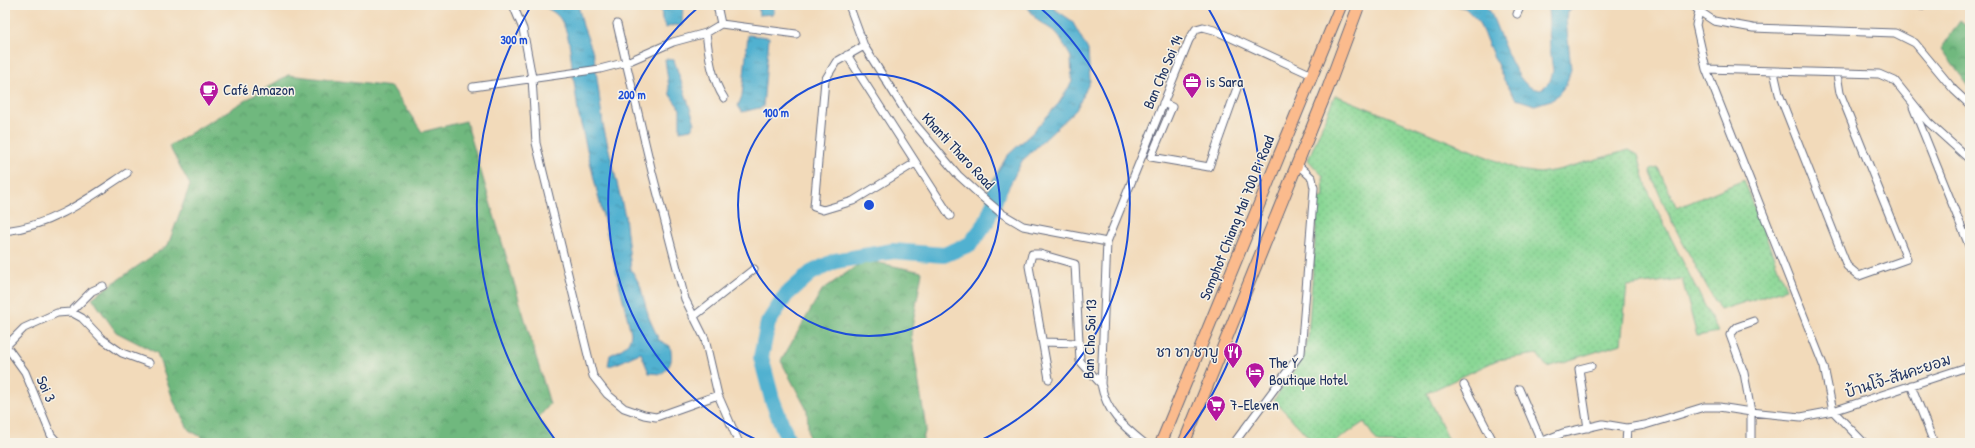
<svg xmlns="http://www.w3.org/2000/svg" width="1975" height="448" font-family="'Patrick Hand','Playpen Sans Thai',sans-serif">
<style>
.grass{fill:url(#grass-dots);stroke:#52837a}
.forest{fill:url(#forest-crowns);stroke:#45746e}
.water{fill:url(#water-ripples);stroke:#367097}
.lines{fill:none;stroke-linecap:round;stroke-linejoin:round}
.river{stroke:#51b1d0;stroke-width:16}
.minor-casing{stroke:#666b7e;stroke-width:9}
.primary-casing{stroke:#666b7e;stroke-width:13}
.minor{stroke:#fff;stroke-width:7}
.primary{stroke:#fbbb8d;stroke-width:11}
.ring{fill:none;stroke:#1d4ed8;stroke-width:2}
.labels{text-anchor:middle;stroke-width:3;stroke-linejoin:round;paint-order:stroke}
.street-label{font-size:15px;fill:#1b2f5e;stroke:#f7f3e8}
.poi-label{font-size:15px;fill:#1b2f5e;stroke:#f7f3e8;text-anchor:start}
.centre{fill:#1d4ed8;stroke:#f7f3e8;stroke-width:2}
.ring-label{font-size:12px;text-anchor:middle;font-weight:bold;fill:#1d4ed8;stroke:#f7f3e8;stroke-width:3;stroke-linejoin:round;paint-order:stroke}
</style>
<defs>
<pattern id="grass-dots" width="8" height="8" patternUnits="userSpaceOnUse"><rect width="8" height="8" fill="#8ad795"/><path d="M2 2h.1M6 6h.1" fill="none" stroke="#76b983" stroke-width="1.8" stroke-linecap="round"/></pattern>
<pattern id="forest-crowns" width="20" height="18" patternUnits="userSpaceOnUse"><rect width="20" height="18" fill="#6fb87e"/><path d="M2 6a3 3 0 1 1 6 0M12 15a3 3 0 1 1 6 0" fill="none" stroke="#5a966a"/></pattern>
<pattern id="water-ripples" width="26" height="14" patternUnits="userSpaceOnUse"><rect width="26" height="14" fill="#51b1d0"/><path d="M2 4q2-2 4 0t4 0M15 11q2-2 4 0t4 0" fill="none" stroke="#4290ac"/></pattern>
</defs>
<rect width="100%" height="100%" fill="#f7f3e8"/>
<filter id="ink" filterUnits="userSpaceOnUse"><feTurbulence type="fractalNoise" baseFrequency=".025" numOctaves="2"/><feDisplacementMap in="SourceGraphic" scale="8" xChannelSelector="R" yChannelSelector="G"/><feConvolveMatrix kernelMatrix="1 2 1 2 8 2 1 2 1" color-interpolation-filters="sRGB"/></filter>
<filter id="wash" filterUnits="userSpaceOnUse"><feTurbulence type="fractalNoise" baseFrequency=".012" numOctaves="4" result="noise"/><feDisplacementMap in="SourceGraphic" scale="16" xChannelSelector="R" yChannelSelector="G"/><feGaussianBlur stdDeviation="0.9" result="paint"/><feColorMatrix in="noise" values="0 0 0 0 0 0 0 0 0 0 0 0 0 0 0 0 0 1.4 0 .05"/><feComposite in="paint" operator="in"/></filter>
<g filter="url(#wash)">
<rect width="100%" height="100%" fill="#f2daba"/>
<path class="grass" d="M1335 95 1519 170 1539 173 1558 170 1629 150 1638 155 1647 188 1657 210 1718 332 1697 336 1682 279 1627 286 1621 344 1547 367 1537 354 1497 360 1427 393 1450 443H1378L1364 422 1333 443H1314L1274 400 1304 355 1308 338 1318 199 1324 197 1323 176 1308 160Z
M1658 168 1677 208 1744 180 1786 289 1720 310C1695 264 1667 219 1650 170Z"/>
<path class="forest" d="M1960 21 1970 29V88L1941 49Z
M288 75 392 87 422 132 466 121 550 404 538 418 556 443H212L189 430 174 402 157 353 116 332 92 298 168 245 190 185 169 146Z
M865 260 922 272 911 334 926 428 922 443H809L807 410 781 361 822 290Z"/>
<path class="water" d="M541 5H578L583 26 594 55 603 125 625 216 631 269 640 285 649 318 659 340 670 346C673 359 672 366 661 374L649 373 641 353C628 357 623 363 608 366L610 355C621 350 630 346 631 333L578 112C577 101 575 91 574 81 570 60 572 38 561 20 556 12 548 9 541 5Z
M661 5H683L682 26 674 25 666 28 662 20Z
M758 5H774V14L759 15Z
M1026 5H1049L1072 21 1088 50 1090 81 1076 110 1022 161 1001 202 987 191 1007 156 1032 133 1059 103 1072 82 1071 57 1057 33 1037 20Z
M1454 5H1484L1490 11C1498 29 1512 71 1525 83 1530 88 1535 89 1541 90L1550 81 1553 71 1550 49 1548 5H1584L1577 6 1567 12 1566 20 1571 69 1566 85 1554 99 1535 105 1516 99 1504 80 1478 21 1465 8Z
M748 35 769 37 763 107 742 112 738 106 742 96Z
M665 59 674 60 695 123 691 129 680 131V109L670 95Z"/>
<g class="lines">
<path class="river" d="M789 443 772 399 761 357 768 323 786 295 811 273 835 261 893 251 944 255 970 244 986 223 1003 179"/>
</g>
</g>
<g filter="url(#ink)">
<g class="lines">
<defs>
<path id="minor" d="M513 5 523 29 532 78 536 143 593 376 607 394 624 408 644 415 656 417 718 395
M717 5 721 24
M849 5 864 46 909 117 958 175 981 196 1001 213 1023 226 1107 242
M1693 5 1699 11 1714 21 1753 28 1895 33 1915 43 1954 90 1970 105
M1921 6V5
M1699 11 1696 25 1706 69 1824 367 1833 411
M1517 14 1521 5
M617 24 652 172 685 299 705 339 718 395 739 443
M706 33C709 55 711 78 724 98
M864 46 836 62 825 80 814 207 823 210 853 201 915 163
M847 55 950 216
M1706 69 1879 74 1895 81 1928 122 1970 160
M1774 72 1779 94 1847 266 1859 276 1907 259 1840 93 1837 74
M473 87 600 69 627 62 673 42 706 33 721 24 796 34
M1163 103 1172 107 1151 157 1209 167 1237 88
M1913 107 1970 248
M5 231C52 226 89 198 127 173
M71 312 92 291 103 286
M693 317 754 269
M1043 342 1079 343
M5 347 24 328 57 313 71 312 82 318 102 339 122 353 149 363
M7 347 25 372 51 435 58 443
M1049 379 1029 266 1032 254H1040L1075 264 1080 361 1101 384
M1464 385 1494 443
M1911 385 1932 438
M1519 389 1542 443
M1833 411 1864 443
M1588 428 1579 369 1591 366
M1144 443C1123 426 1106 412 1101 384L1107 242 1189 40 1196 29 1203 27 1214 30 1312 75
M1234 443 1301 353 1314 188 1312 178 1297 164
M1538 443 1563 433 1603 424 1627 428 1645 425 1704 407H1719L1751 412 1801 417 1833 411 1970 366
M1626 443 1627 428
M1751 443V412L1744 373 1730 335 1737 327 1754 321"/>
<path id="primary" d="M1161 443 1341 5
M1184 443 1328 88 1359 5"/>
</defs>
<use href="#minor" class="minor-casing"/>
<use href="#primary" class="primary-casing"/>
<use href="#minor" class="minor"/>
<use href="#primary" class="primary"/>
</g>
</g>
<g class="ring">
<circle cx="869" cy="205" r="131"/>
<path d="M761 442A261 261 0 0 1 701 5M1037 5A261 261 0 0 1 977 442"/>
<path d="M556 441A392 392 0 0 1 531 6M1207 6A392 392 0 0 1 1182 441"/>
</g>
<defs>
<symbol id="office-pin" viewBox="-11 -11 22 30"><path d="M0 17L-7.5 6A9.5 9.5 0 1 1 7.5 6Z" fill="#b5179e" stroke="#f7f3e8"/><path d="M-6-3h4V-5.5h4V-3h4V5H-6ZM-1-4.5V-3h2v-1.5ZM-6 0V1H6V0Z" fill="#fff"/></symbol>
<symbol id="cafe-pin" viewBox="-11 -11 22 30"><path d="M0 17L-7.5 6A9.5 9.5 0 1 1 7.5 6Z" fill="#b5179e" stroke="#f7f3e8"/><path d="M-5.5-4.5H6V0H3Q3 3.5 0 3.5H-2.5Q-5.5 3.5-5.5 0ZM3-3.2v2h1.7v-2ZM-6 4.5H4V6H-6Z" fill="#fff"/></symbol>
<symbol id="restaurant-pin" viewBox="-11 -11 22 30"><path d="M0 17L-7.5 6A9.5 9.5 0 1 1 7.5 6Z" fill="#b5179e" stroke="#f7f3e8"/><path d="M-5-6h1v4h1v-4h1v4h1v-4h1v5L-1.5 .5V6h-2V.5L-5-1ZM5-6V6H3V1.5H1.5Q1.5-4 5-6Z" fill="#fff"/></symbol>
<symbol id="hotel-pin" viewBox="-11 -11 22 30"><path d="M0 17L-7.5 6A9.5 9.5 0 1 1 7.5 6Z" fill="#b5179e" stroke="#f7f3e8"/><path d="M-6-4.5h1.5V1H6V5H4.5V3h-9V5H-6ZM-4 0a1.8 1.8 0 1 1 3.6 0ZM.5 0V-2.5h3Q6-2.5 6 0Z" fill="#fff"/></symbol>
<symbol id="supermarket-pin" viewBox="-11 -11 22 30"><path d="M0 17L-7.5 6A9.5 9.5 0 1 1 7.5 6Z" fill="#b5179e" stroke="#f7f3e8"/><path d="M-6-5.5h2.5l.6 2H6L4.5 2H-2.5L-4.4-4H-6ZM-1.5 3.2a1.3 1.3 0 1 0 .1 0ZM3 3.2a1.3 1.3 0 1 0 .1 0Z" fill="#fff"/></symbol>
</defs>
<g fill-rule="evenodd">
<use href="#office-pin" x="1181" y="71" width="22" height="30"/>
<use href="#cafe-pin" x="198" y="79" width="22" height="30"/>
<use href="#restaurant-pin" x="1222" y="341" width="22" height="30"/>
<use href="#hotel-pin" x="1244" y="361" width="22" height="30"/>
<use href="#supermarket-pin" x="1205" y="394" width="22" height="30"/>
</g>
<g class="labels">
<g class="street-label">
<text transform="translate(1163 72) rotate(-67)" y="5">Ban Cho Soi 14</text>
<text transform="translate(958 151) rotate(47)" y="5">Khanti Tharo Road</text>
<text transform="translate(1237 218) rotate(-68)" y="5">Somphot Chiang Mai 700 Pi Road</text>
<text transform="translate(1090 339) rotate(-88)" y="5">Ban Cho Soi 13</text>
<text transform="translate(1898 376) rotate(-18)" y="5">บ้านโจ้-สันคะยอม</text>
<text transform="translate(46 389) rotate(66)" y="5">Soi 3</text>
</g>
<g class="poi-label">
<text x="1206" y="87">is Sara</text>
<text x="223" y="95">Café Amazon</text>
<text x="1219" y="357" text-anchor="end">ชา ชา ชาบู</text>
<text x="1269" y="368">The Y<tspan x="1269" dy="17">Boutique Hotel</tspan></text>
<text x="1230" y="410">7-Eleven</text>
</g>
</g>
<circle cx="869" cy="205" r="6" class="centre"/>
<g class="ring-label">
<text x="514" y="44">300 m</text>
<text x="632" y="99">200 m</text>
<text x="776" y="117">100 m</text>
</g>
<rect width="1975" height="448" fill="none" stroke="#f7f3e8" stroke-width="20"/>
</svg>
